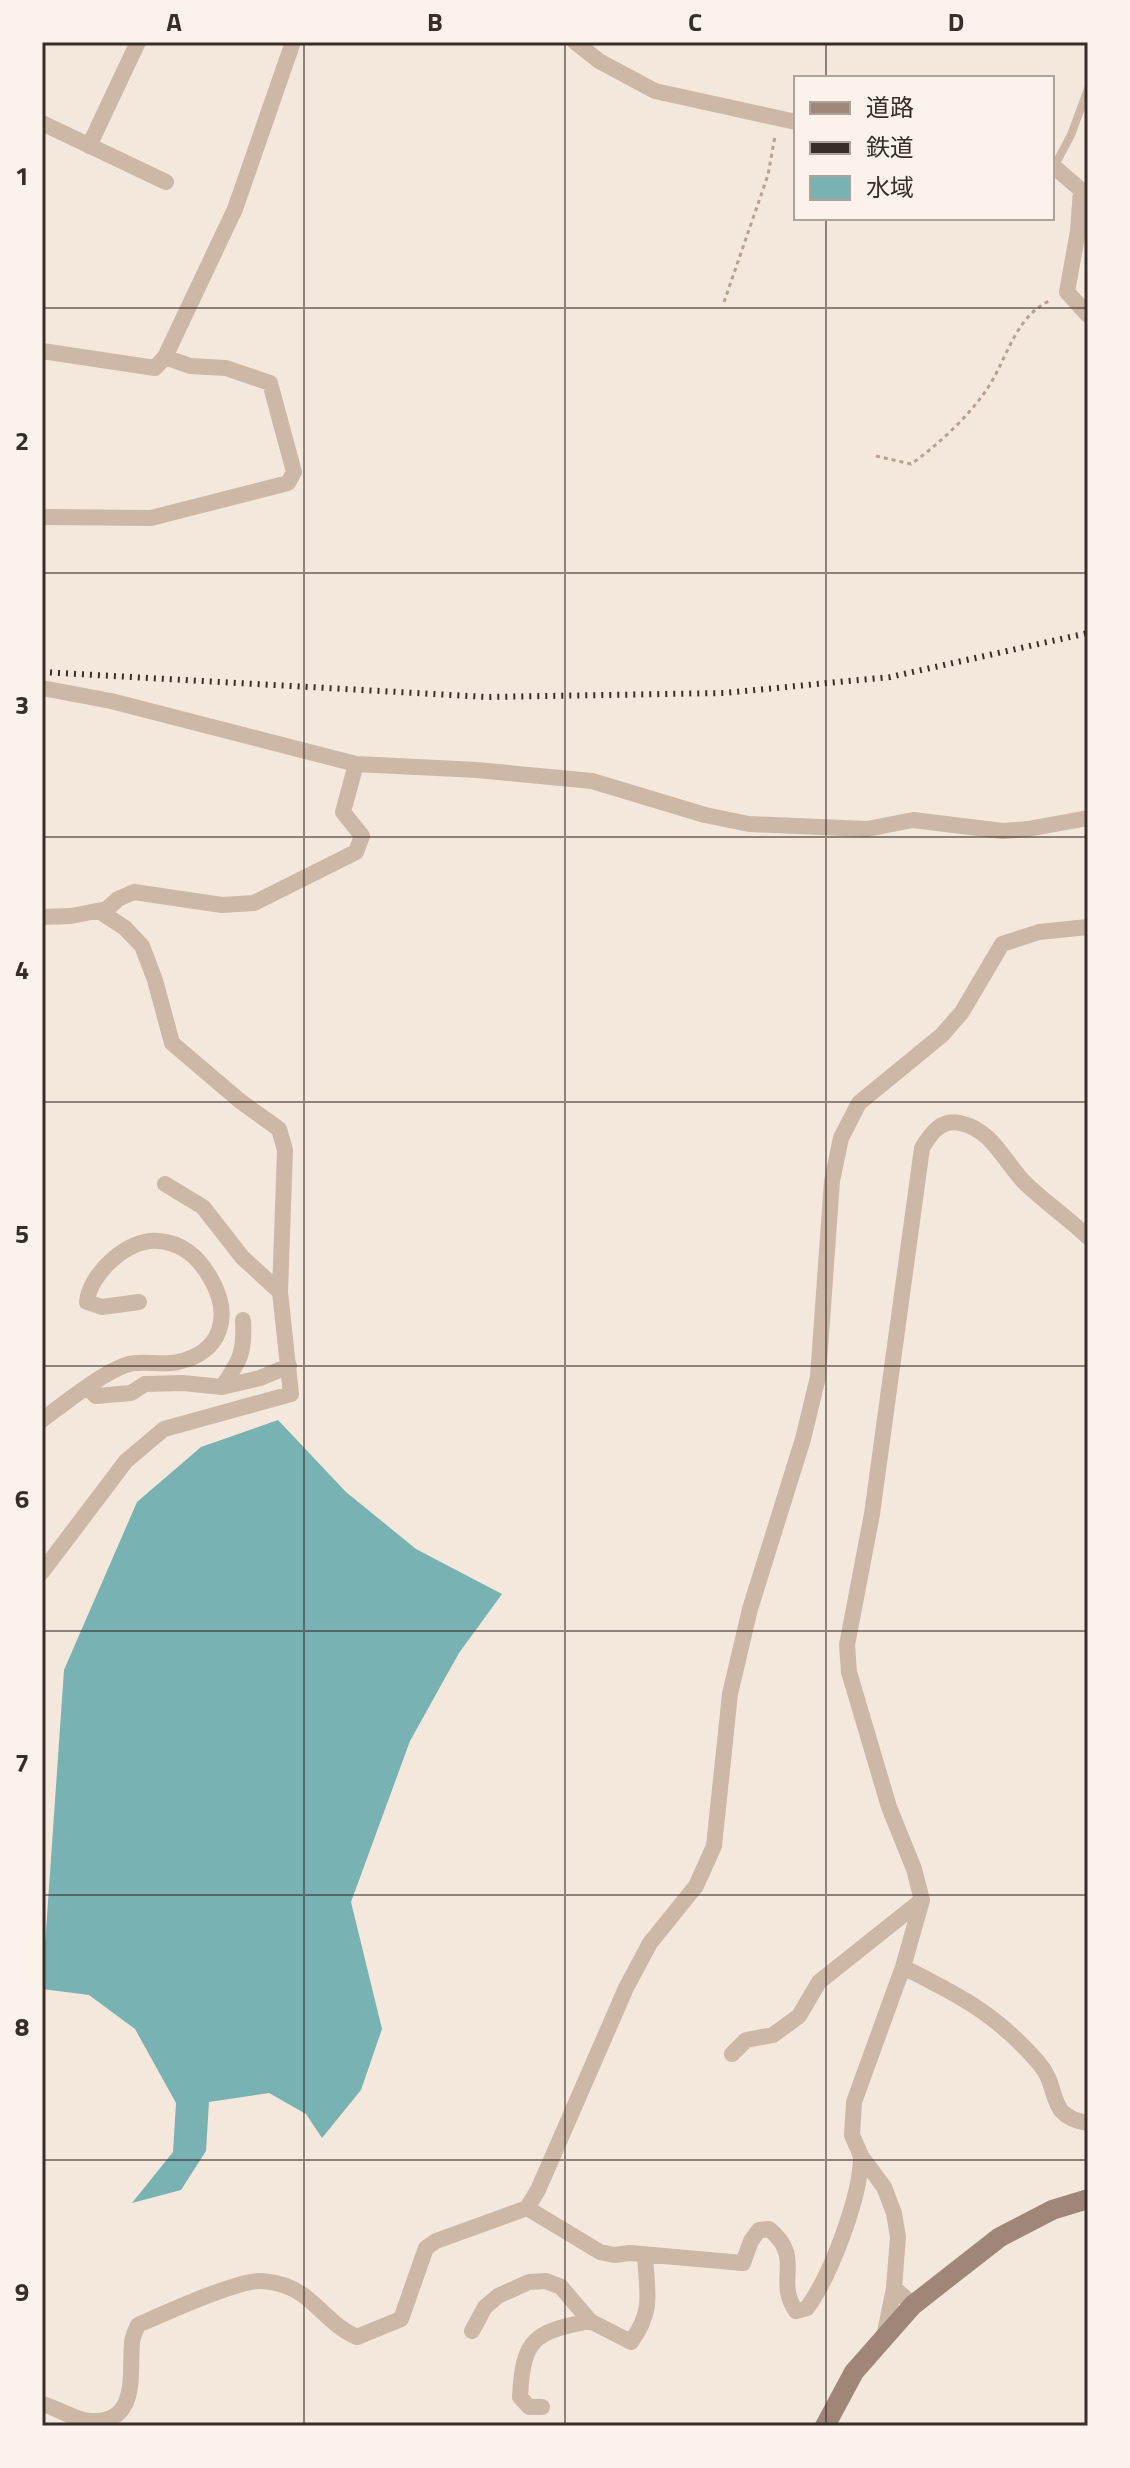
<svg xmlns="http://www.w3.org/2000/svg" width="1130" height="2468" font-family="'Titillium Web','Noto Sans JP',sans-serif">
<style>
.water{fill:#79b2b2}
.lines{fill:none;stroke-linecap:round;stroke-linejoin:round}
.path{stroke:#b8a191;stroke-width:3;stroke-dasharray:4 4;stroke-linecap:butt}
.lane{stroke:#cdb7a7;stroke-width:8}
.street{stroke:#cdb7a7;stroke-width:16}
.secondary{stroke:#a08678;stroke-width:20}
.rail{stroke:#392d28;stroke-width:6;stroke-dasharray:2 6;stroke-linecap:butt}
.grid{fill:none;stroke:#392d28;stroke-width:2;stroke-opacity:0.55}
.neatline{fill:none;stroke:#392d28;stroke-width:3}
.grid-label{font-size:26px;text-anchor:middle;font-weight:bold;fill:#392d28}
</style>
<rect width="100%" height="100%" fill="#f4e8dc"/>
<path class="water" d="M278 1420 346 1492 416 1549 502 1594 459 1653 410 1741 351 1902 382 2029 361 2090 322 2138 306 2114 269 2093 209 2102 206 2151 181 2190 132 2203 173 2152 176 2103 135 2029 89 1995 42 1989 64 1670 137 1502 201 1447Z"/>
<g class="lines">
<path class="path" d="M724 302 768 175 775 136
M876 456 911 464C937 446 969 416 987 389 1008 358 1014 317 1051 300"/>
<path class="lane" d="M1055 165 1071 135 1088 89"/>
<path class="street" d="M575 42 599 61 655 91 796 122
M42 123 166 182
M89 146 138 42
M1052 165 1081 190 1078 231 1067 292 1088 315
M42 351 155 368 165 357 235 209 293 42
M42 517 151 518 288 483 294 472 270 383 226 368 190 366 165 357
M42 688 111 701 356 764 477 770 592 781 705 815 749 824 867 829 913 820 1003 831 1028 829 1088 818
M42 917 71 916 107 909 118 899 134 892 222 905 254 903 356 852 362 836 343 812 356 764
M165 1184 203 1207 242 1257 280 1292
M87 1387 96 1396 131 1393 145 1384 183 1383 222 1387 260 1378 289 1366
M222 1387C240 1361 245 1352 243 1320
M42 1420C64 1404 104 1371 129 1364 144 1360 162 1366 178 1362 222 1352 232 1316 211 1279 200 1259 183 1243 159 1241 129 1237 89 1274 87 1302L102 1307 139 1302
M42 1572 126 1461 164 1429 291 1394 280 1292 285 1150 279 1129 240 1101 172 1043 155 980 142 946 125 928 99 911
M903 1967C960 1996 995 2013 1038 2062 1062 2089 1044 2116 1088 2123
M732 2054 746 2040 773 2035 799 2016 819 1982 922 1900
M527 2208 600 2252 614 2255 630 2253 743 2263 751 2241 759 2230 769 2229C805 2258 774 2280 796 2311L807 2308C831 2275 861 2196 861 2156
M913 2305 894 2288 898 2237 894 2213 884 2187 861 2156 852 2135 854 2102 903 1967 922 1900 914 1869 889 1807 849 1672 847 1645 872 1514 922 1148C931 1133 941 1119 960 1123 993 1130 1004 1162 1026 1184 1046 1203 1068 1218 1088 1237
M472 2331 485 2307 498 2296 529 2282 546 2281 561 2287 590 2321 631 2342C654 2310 647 2293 645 2256
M884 2337 894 2288
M42 2404C58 2408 74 2420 90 2421 140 2424 129 2372 132 2343 132 2337 136 2330 138 2325 163 2314 239 2279 262 2281 276 2282 292 2287 303 2295 322 2309 335 2328 357 2337L401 2319 426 2248 436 2241 527 2208 538 2190 626 1988 650 1943 696 1886 714 1846 730 1694 750 1609 803 1439 818 1377 832 1181 841 1138 859 1103 942 1035 962 1012 1002 944 1039 932 1088 927
M542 2407H529L520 2397C523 2338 534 2332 590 2321"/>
<path class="secondary" d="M825 2426 854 2372 913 2305 1000 2237 1052 2210 1088 2199"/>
<path class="rail" d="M42 672 487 697 724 693 890 677 1088 633"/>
</g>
<path class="grid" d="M304 42V2426M565 42V2426M826 42V78M826 218V2426M42 308H1088M42 573H1088M42 837H1088M42 1102H1088M42 1366H1088M42 1631H1088M42 1895H1088M42 2160H1088"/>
<rect width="1130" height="2468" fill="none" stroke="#fbf2e9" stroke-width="88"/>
<rect x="794" y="76" width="260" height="144" fill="#fbf2e9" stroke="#ada39c" stroke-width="2"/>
<rect x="810" y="102" width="40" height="12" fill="#a08678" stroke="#ada39c" stroke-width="2"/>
<text x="866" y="116" font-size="24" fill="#392d28">道路</text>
<rect x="810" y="142" width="40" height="12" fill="#392d28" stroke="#ada39c" stroke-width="2"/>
<text x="866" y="156" font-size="24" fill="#392d28">鉄道</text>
<rect x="810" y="176" width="40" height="24" fill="#79b2b2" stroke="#ada39c" stroke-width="2"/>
<text x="866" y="196" font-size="24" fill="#392d28">水域</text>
<rect x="44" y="44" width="1042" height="2380" class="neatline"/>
<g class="grid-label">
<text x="174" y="31">A</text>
<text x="435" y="31">B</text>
<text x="695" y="31">C</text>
<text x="956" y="31">D</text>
<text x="22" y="185">1</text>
<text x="22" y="450">2</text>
<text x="22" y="714">3</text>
<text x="22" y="979">4</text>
<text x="22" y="1243">5</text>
<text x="22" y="1508">6</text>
<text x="22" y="1772">7</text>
<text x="22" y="2036">8</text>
<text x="22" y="2301">9</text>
</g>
</svg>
